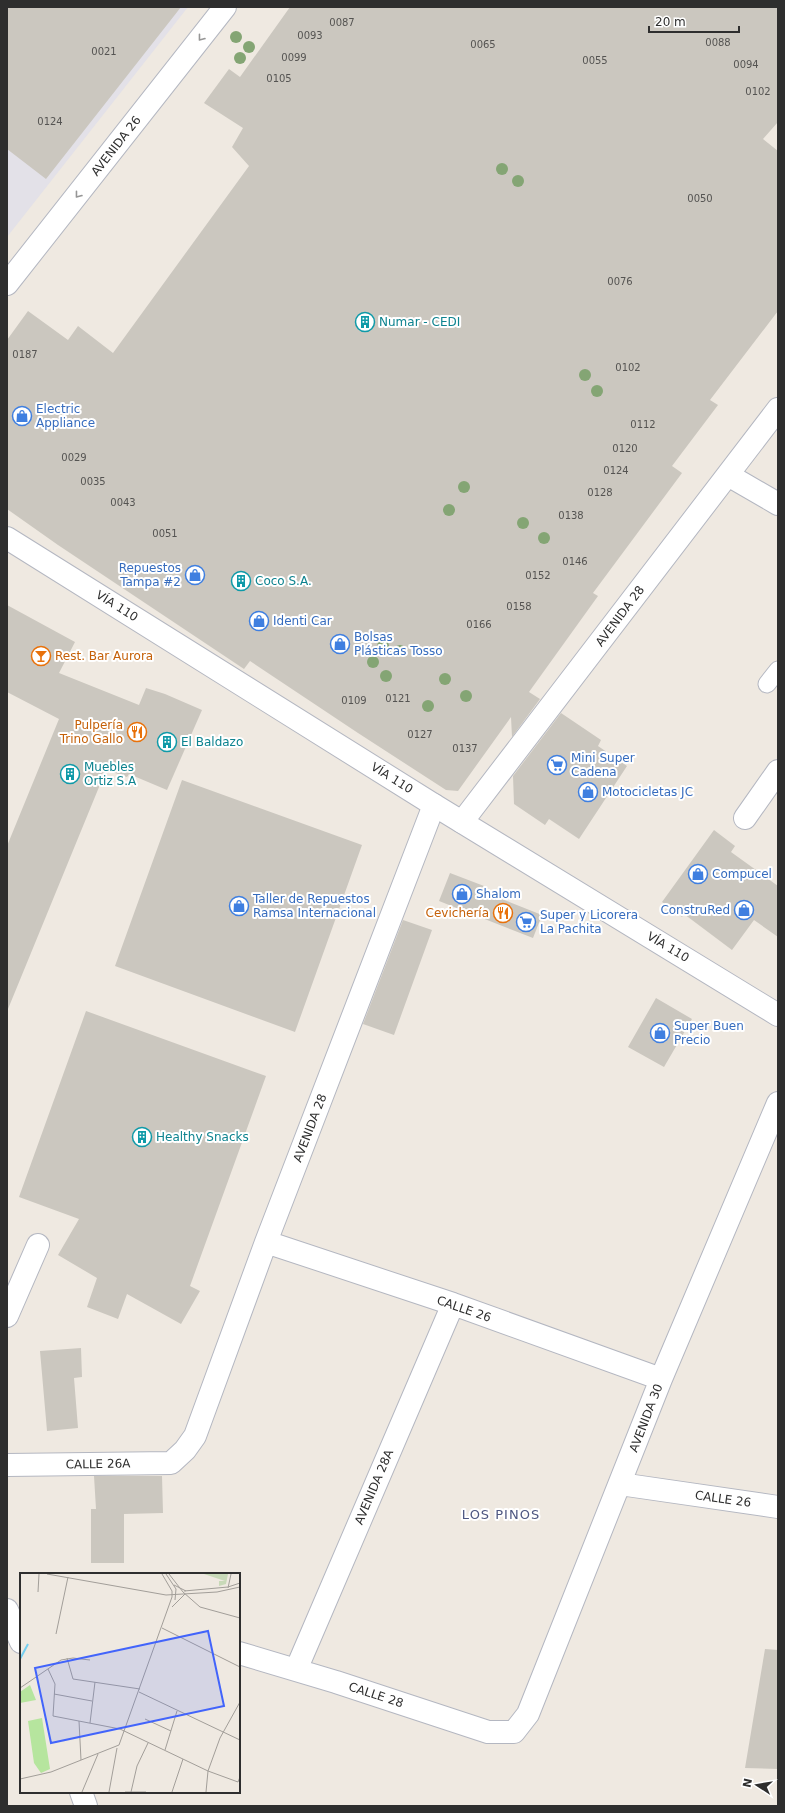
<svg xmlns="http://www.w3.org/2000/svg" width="785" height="1813" font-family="'DejaVu Sans',sans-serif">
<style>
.industrial{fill:#e3e1e8}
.building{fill:#cbc7bf}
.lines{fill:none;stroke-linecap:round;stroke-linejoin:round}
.lane-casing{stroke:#b4b7c1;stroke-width:19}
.street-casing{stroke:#b4b7c1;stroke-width:24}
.secondary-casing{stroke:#b4b7c1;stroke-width:24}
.lane{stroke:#fff;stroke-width:17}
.street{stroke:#fff;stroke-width:22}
.secondary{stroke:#fff;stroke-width:22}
.tree{fill:#84a574}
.oneway{stroke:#969696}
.labels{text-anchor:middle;stroke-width:4;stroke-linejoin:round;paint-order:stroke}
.number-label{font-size:10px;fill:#555452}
.street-label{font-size:12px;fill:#2e2e2e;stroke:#fff}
.culture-label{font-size:12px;fill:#0d838f;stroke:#fff;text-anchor:start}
.shop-label{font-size:12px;fill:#366cbe;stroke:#fff;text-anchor:start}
.food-label{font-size:12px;fill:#c56008;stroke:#fff;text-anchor:end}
.neighbourhood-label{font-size:13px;letter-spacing:1px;fill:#4d5680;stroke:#fff}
.inset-river{fill:none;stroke:#75cff0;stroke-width:2}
.inset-road{fill:none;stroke:#a29e99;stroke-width:1}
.view{fill:#4264fb;fill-opacity:0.15;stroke:#4264fb;stroke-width:2}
.inset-edge{fill:none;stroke:#2e2e2e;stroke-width:2}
</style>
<rect width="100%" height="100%" fill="#efe9e1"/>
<path class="industrial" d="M7 7H188L7 237Z"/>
<path class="building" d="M7 7H181L46 179 7 149Z
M290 7H778V122L763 139 778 151V311L710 400 718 405 672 466 682 473 593 593 598 596 529 692 540 699 512 737 511 717 458 791 446 790 358 733 250 661 244 669 58 545 7 509V340L28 311 68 340 78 326 113 353 249 166 232 147 243 128 204 103 229 69 240 77Z
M7 605 75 642 59 673 139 705 146 688 165 694 202 710 167 790 129 774 127 777 106 770 8 1009 7 846 59 719 7 692Z
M561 713 601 740 598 746 627 766 579 839 549 819 545 825 514 804 513 776Z
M182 780 362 845 295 1032 115 966Z
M714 830 735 846 731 852 778 886V937L754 920 732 950 684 914 682 917 662 902Z
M450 873 484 886 482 891 542 915 533 938 439 901Z
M403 920 432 930 394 1035 363 1024Z
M656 998 692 1019 664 1067 628 1047Z
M86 1011 266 1076 190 1286 200 1291 181 1324 127 1294 118 1319 87 1307 97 1278 58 1255 79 1219 19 1197Z
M81 1348 82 1377 74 1378 78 1428 47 1431 40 1351Z
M94 1476H162L163 1513 124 1514V1563H91V1509H96Z
M765 1649 778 1650V1769L745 1768Z"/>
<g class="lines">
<defs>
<path id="lane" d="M767 684 778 670"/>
<path id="street" d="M7 284 225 7
M728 475 778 504
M745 818 778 771
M462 822 778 409
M266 1242 453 1304 661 1379
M7 1316 38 1245
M7 1465 171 1463 185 1450 195 1436 266 1242 434 805
M620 1484 778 1507
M7 1610 21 1642
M239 1653 336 1682 488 1732H514L528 1714 661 1379 778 1103
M296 1670 453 1304
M81 1792 86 1806"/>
<path id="secondary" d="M7 538 434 805 778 1015"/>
</defs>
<use href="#lane" class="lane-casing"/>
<use href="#street" class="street-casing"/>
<use href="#secondary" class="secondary-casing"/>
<use href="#lane" class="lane"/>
<use href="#street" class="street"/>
<use href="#secondary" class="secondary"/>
</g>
<g class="tree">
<circle cx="236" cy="37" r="6"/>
<circle cx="249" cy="47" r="6"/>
<circle cx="240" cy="58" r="6"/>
<circle cx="502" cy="169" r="6"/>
<circle cx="518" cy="181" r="6"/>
<circle cx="585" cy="375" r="6"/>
<circle cx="597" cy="391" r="6"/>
<circle cx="464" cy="487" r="6"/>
<circle cx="449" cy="510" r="6"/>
<circle cx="523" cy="523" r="6"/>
<circle cx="544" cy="538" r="6"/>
<circle cx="383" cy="646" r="6"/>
<circle cx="400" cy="651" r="6"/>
<circle cx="373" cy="662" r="6"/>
<circle cx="386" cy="676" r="6"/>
<circle cx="445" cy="679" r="6"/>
<circle cx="466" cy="696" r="6"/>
<circle cx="428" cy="706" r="6"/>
</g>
<defs><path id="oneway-chevron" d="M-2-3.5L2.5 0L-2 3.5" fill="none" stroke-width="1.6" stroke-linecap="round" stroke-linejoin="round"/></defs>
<g class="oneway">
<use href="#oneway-chevron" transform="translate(201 38) rotate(128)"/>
<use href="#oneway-chevron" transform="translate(78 195) rotate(128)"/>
</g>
<defs>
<symbol id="building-ring" viewBox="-11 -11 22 22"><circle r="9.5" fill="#fff" stroke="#0f9aa8" stroke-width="1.5"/><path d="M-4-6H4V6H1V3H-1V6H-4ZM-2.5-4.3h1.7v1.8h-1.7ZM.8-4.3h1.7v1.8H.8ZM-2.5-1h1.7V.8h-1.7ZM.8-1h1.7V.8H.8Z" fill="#0f9aa8"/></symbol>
<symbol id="shop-ring" viewBox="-11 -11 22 22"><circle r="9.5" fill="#fff" stroke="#3f7fe0" stroke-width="1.5"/><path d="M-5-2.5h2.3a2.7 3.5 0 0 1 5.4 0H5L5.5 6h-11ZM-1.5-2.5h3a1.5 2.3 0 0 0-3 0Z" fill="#3f7fe0"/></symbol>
<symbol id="bar-ring" viewBox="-11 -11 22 22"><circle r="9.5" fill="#fff" stroke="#e8710a" stroke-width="1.5"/><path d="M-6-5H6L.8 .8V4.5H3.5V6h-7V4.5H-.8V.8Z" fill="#e8710a"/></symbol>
<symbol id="restaurant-ring" viewBox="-11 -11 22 22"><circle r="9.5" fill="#fff" stroke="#e8710a" stroke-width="1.5"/><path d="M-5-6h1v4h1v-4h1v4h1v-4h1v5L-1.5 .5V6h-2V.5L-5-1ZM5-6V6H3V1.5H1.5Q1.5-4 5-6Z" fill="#e8710a"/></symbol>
<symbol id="supermarket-ring" viewBox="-11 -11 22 22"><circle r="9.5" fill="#fff" stroke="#3f7fe0" stroke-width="1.5"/><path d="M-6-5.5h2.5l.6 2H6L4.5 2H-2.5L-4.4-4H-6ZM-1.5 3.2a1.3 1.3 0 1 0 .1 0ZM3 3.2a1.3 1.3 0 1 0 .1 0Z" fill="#3f7fe0"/></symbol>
</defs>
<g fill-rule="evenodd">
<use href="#building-ring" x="354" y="311" width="22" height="22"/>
<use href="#shop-ring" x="11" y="405" width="22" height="22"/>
<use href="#shop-ring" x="184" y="564" width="22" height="22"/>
<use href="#building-ring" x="230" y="570" width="22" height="22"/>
<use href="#shop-ring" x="248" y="610" width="22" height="22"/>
<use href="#shop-ring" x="329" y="633" width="22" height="22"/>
<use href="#bar-ring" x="30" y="645" width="22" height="22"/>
<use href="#restaurant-ring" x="126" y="721" width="22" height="22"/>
<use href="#building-ring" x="156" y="731" width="22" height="22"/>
<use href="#supermarket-ring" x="546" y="754" width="22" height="22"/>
<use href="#building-ring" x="59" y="763" width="22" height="22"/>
<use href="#shop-ring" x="577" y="781" width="22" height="22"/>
<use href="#shop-ring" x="687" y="863" width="22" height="22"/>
<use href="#shop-ring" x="451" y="883" width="22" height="22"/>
<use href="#shop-ring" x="228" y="895" width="22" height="22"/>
<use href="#shop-ring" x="733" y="899" width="22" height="22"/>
<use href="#restaurant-ring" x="492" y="902" width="22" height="22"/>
<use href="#supermarket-ring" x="515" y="911" width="22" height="22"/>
<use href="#shop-ring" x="649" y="1022" width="22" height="22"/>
<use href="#building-ring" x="131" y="1126" width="22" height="22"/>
</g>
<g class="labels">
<g class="number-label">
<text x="342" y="26">0087</text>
<text x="310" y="39">0093</text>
<text x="718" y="46">0088</text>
<text x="483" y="48">0065</text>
<text x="104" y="55">0021</text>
<text x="294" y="61">0099</text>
<text x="595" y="64">0055</text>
<text x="746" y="68">0094</text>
<text x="279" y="82">0105</text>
<text x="758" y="95">0102</text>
<text x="50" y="125">0124</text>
<text x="700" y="202">0050</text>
<text x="620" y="285">0076</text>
<text x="25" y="358">0187</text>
<text x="628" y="371">0102</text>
<text x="643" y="428">0112</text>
<text x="625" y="452">0120</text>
<text x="74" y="461">0029</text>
<text x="616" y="474">0124</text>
<text x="93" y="485">0035</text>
<text x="600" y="496">0128</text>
<text x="123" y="506">0043</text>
<text x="571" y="519">0138</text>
<text x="165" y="537">0051</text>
<text x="575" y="565">0146</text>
<text x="538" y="579">0152</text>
<text x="519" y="610">0158</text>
<text x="479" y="628">0166</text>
<text x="398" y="702">0121</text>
<text x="354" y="704">0109</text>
<text x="420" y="738">0127</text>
<text x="465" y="752">0137</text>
</g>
<g class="street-label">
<text transform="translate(116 146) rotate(-52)" y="4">AVENIDA 26</text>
<text transform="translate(117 606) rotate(32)" y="4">VÍA 110</text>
<text transform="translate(620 616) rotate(-53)" y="4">AVENIDA 28</text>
<text transform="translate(392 778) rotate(32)" y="4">VÍA 110</text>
<text transform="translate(668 947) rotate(31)" y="4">VÍA 110</text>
<text transform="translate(310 1128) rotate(-69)" y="4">AVENIDA 28</text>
<text transform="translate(464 1309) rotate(19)" y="4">CALLE 26</text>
<text transform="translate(646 1418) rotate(-69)" y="4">AVENIDA 30</text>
<text transform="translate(98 1464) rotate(-1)" y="4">CALLE 26A</text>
<text transform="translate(374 1487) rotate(-67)" y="4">AVENIDA 28A</text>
<text transform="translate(723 1499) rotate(8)" y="4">CALLE 26</text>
<text transform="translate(376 1695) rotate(18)" y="4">CALLE 28</text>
</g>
<g class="culture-label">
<text x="379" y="326">Numar - CEDI</text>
<text x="255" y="585">Coco S.A.</text>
<text x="181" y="746">El Baldazo</text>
<text x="84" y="771">Muebles<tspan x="84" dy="14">Ortiz S.A</tspan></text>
<text x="156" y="1141">Healthy Snacks</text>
</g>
<g class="shop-label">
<text x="36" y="413">Electric<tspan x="36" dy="14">Appliance</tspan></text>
<text x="181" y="572" text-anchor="end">Repuestos<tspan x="181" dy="14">Tampa #2</tspan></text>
<text x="273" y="625">Identi Car</text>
<text x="354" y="641">Bolsas<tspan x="354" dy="14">Plásticas Tosso</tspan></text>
<text x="571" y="762">Mini Super<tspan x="571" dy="14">Cadena</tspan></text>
<text x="602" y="796">Motocicletas JC</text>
<text x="712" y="878">Compucel</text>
<text x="476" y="898">Shalom</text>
<text x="253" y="903">Taller de Repuestos<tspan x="253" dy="14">Ramsa Internacional</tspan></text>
<text x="730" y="914" text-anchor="end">ConstruRed</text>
<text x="540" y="919">Super y Licorera<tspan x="540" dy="14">La Pachita</tspan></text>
<text x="674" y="1030">Super Buen<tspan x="674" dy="14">Precio</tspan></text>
</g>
<g class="food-label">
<text x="55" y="660" text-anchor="start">Rest. Bar Aurora</text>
<text x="123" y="729">Pulpería<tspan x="123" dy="14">Trino Gallo</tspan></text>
<text x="489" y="917">Cevichería</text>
</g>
<g class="neighbourhood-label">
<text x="501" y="1519">LOS PINOS</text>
</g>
</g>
<g transform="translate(20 1573)">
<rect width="220" height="220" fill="#efe9e1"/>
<path d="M10 112 16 127 0 130V119ZM22 145 30 196 21 200 14 190 8 148Z" fill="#b6e59e"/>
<path d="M184 1H208L206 11 199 13V8H205Z" fill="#c8d9b8"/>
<path class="inset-river" d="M0 86 8 71"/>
<path class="inset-road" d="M27 1 146 22 197 19 220 14M146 1 156 16 155 27M149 1 163 19 180 34 220 45M154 12 166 18M208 15 211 1M164 18 208 14 220 10M18 19 19 1M152 34 165 21M142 55 220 94M36 61 48 4M47 85 53 106 120 116M28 96 35 111 33 143 100 156 188 198 218 209 220 204M0 115 41 87 53 85 70 87M119 119 220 167M34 121 72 128M125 146 151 158M59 148 61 187M70 150 75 109M145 177 157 138M0 206 31 199 99 172 152 24V18L142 1M62 219 78 181M89 219 97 175M105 219H126M111 219 117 193 128 170M152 219 163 186M186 219 188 198 200 165 220 129"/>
<path class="view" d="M188 58 204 133 31 170 15 95Z"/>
<rect width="220" height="220" class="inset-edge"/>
</g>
<rect width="785" height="1813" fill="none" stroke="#2e2e2e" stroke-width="16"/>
<g transform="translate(757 1785) rotate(282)" stroke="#ffffff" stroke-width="3" paint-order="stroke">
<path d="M0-3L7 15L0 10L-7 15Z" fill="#2e2e2e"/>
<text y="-6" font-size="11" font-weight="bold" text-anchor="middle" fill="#2e2e2e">N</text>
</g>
<path d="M649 26v6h90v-6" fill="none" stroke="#2e2e2e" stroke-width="2"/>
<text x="655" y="26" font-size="12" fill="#2e2e2e" stroke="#ffffff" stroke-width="3" paint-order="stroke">20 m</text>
</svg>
